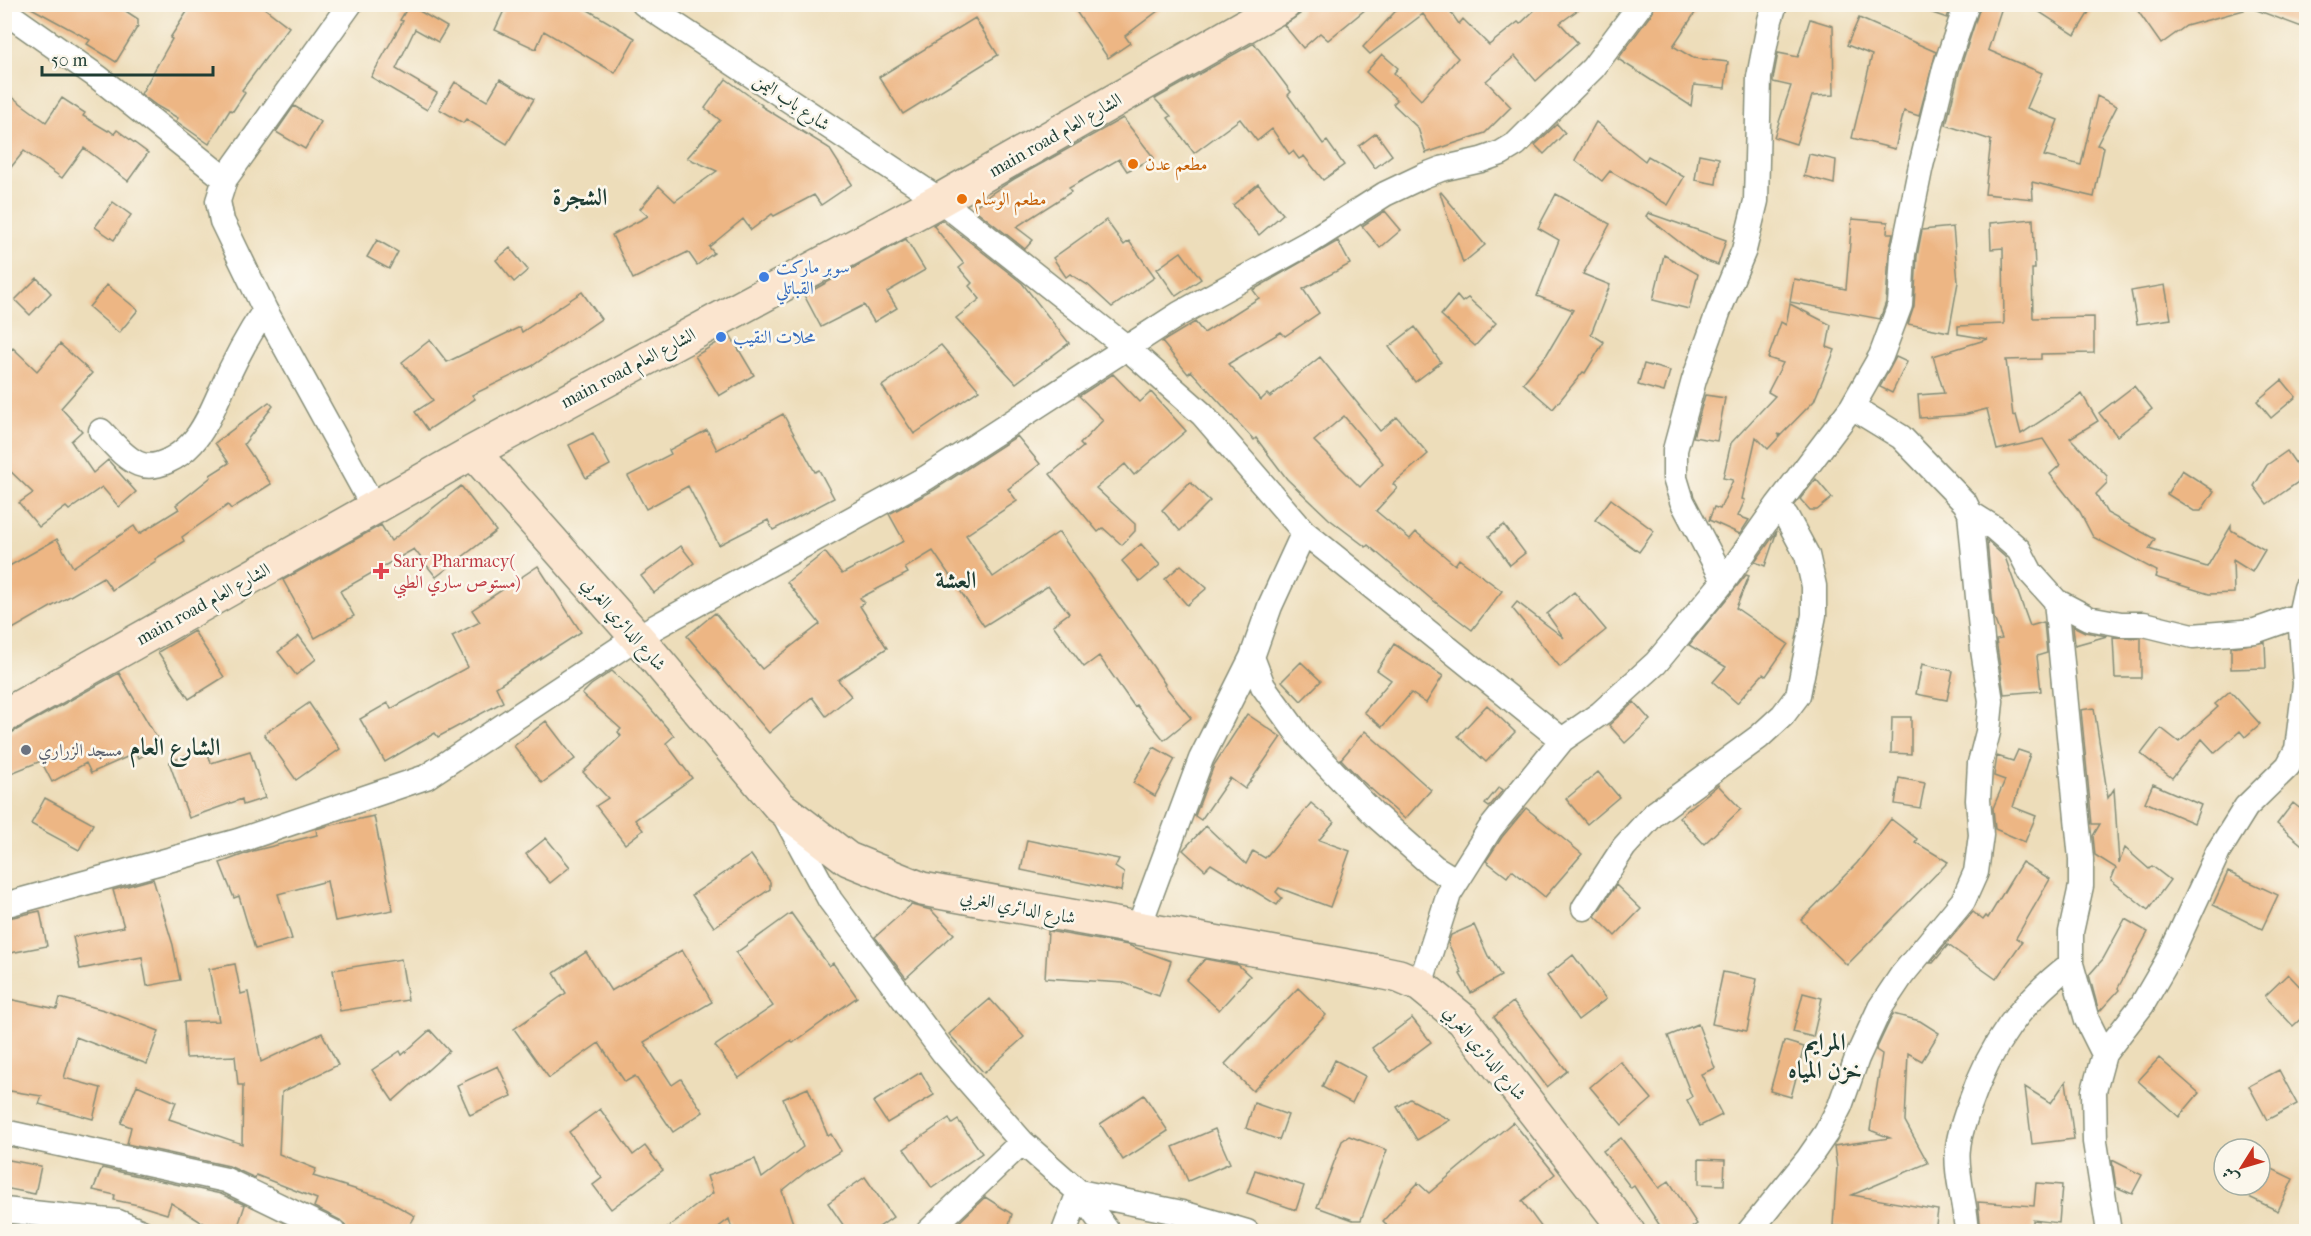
<svg xmlns="http://www.w3.org/2000/svg" width="2311" height="1236" font-family="'IM FELL French Canon',Amiri,serif">
<style>
.building{fill:#edb684;fill-rule:evenodd}
.lines{fill:none;stroke-linecap:round;stroke-linejoin:round}
.street-casing{stroke:#868d77;stroke-width:27}
.secondary-casing{stroke:#868d77;stroke-width:36}
.street{stroke:#fff;stroke-width:24}
.secondary{stroke:#fbe5cf;stroke-width:33}
.food-dot{fill:#e8710a;stroke:#fbf7ec;stroke-width:2}
.shop-dot{fill:#3f7fe0;stroke:#fbf7ec;stroke-width:2}
.health-dot{fill:#e0444e;stroke:#fbf7ec;stroke-width:2}
.worship-dot{fill:#6b7280;stroke:#fbf7ec;stroke-width:2}
.labels{text-anchor:middle;stroke-width:5;stroke-linejoin:round;paint-order:stroke}
.street-label{font-size:18px;fill:#1f3d34;stroke:#fbf7ec}
.food-label{font-size:18px;fill:#c56008;stroke:#fbf7ec;text-anchor:start}
.shop-label{font-size:18px;fill:#366cbe;stroke:#fbf7ec;text-anchor:start}
.health-label{font-size:18px;fill:#be3a42;stroke:#fbf7ec;text-anchor:start}
.worship-label{font-size:18px;fill:#5b616d;stroke:#fbf7ec;text-anchor:start}
.district-label{font-size:24px;font-weight:bold;fill:#1f3d34;stroke:#fbf7ec}
</style>
<rect width="100%" height="100%" fill="#fbf7ec"/>
<filter id="ink" filterUnits="userSpaceOnUse"><feTurbulence type="fractalNoise" baseFrequency=".0167" numOctaves="2"/><feDisplacementMap in="SourceGraphic" scale="12" xChannelSelector="R" yChannelSelector="G"/><feConvolveMatrix kernelMatrix="1 2 1 2 8 2 1 2 1" color-interpolation-filters="sRGB"/></filter>
<filter id="wash" filterUnits="userSpaceOnUse"><feTurbulence type="fractalNoise" baseFrequency=".008" numOctaves="4" result="noise"/><feDisplacementMap in="SourceGraphic" scale="24" xChannelSelector="R" yChannelSelector="G"/><feGaussianBlur stdDeviation="1.35" result="paint"/><feColorMatrix in="noise" values="0 0 0 0 0 0 0 0 0 0 0 0 0 0 0 0 0 1.4 0 .05"/><feComposite in="paint" operator="in"/></filter>
<g filter="url(#wash)">
<rect width="100%" height="100%" fill="#edddba"/>
<g id="blocks">
<path class="building" d="M24 4H115L138 19V26L116 62 87 44 90 40Z
M192 4H259L289 27 242 90 245 93 233 111 230 110 209 144 176 121 178 118 157 106 141 94 172 39 170 38Z
M507 4H578L635 38 615 73 544 31 536 49 495 30Z
M1071 4H1167L1125 36 1130 43 1108 58Z
M1303 4H1372L1328 40 1320 33 1303 48 1284 25 1300 14Z
M1402 4H1445L1459 24 1463 19 1489 45 1518 22 1520 24 1541 4H1586L1560 23 1578 43 1536 81 1515 56 1486 81 1511 107 1485 133 1426 153 1418 128 1393 104 1397 100 1366 72 1382 54 1398 68 1394 73 1421 100 1458 58 1446 45 1423 14 1370 54 1363 47Z
M1655 4H1701L1673 46 1693 58 1728 62 1725 88 1694 85 1691 106 1618 59 1652 13Z
M1919 4H1952L1947 18 1918 8Z
M1981 4H2003L1988 50 2042 73 2027 108 2058 120 2044 156 2081 165 2097 96 2117 106 2097 145 2104 147 2094 197 2032 182 2033 199 1985 194 1991 140 1946 125 1959 72Z
M2027 4H2094L2075 35Z
M2133 4H2243L2244 10 2186 26 2161 44Z
M2246 4H2307V29L2246 6Z
M409 5 447 27 438 42 415 29 396 69 437 93 427 110 371 77 403 21 400 20Z
M975 18 998 55 903 114 879 77Z
M1859 18 1936 52 1919 116 1904 111 1895 149 1852 138 1872 55 1847 45Z
M1810 19 1833 26 1834 95 1812 96 1796 144 1774 137 1791 86 1773 82V79L1778 53 1798 57Z
M1254 43 1291 92 1288 95 1323 144 1327 141 1344 165 1323 180 1304 156 1299 159 1293 151 1289 154 1272 129 1257 141 1240 119 1194 153 1168 118 1171 116 1155 99Z
M500 79 534 99 507 144 466 119 463 123 439 109 455 82 487 101Z
M726 79 762 105 761 106 829 148 852 184 821 205 814 195 774 216 772 214 751 230 743 219 709 247 714 253 697 265 688 252 633 279 612 235 648 216 640 209 659 186 675 201 717 171 687 158 720 120 705 108Z
M4 91 46 122 62 98 85 113 83 116 108 131 109 130 114 134 117 130 148 153 128 181 84 148 62 178 24 151 4 176Z
M294 106 321 122 305 149 276 132Z
M1123 118 1154 158 1127 171 1119 159 1069 188 1071 192 1016 227 1033 240 1025 249 973 208 992 193 1014 179Z
M1596 122 1645 161 1648 156 1684 177 1668 205 1610 171 1602 181 1575 160Z
M1557 124 1565 133 1544 154 1535 145Z
M1376 133 1392 155 1375 168 1359 146Z
M1699 154 1719 158 1716 184 1695 180Z
M1809 154 1836 160 1834 184 1804 176Z
M1258 184 1283 214 1259 235 1233 205Z
M1441 192 1485 245 1463 263 1440 193Z
M1556 194 1610 224 1583 274 1610 285 1591 334 1604 342 1585 373 1583 372 1553 409 1523 383 1547 354 1573 310 1537 296 1559 240 1538 228Z
M113 202 131 215 114 240 95 227Z
M1385 211 1401 230 1380 248 1362 226Z
M1648 213 1726 240 1718 265 1701 259 1646 216Z
M1852 219 1888 222 1887 233H1893L1889 253 1886 302 1880 319 1790 302 1794 279 1846 289Z
M2033 219 2035 269H2032L2033 318 2094 317V353L2041 354V359L2006 360 2013 416 2016 415 2021 434 2082 394 2098 421 2070 438 2107 476V483L2096 494 2107 513 2155 539 2149 549 2207 567 2231 526V530L2265 550 2252 572 2233 560 2234 593 2209 594 2155 577 2157 571 2093 537 2080 512 2050 474 2060 465 2043 439 1997 450 1987 409 1963 415 1920 418 1918 395 1944 393 1933 356 1988 339 1958 334V326L2004 324 2003 248 1991 249 1990 223Z
M942 220 1022 283 1069 343 1016 383 956 318 980 299 969 286 972 283 959 268 964 264 933 225Z
M1106 220 1124 245 1129 241 1155 277 1112 307 1088 285 1070 274 1066 277 1053 258Z
M1953 227 1958 282 1949 332 1908 324 1914 306 1917 256 1922 230Z
M906 239 925 270 887 292 897 308 874 322 864 305 821 327 804 295Z
M377 240 398 252 389 269 367 257Z
M1338 241 1350 264 1303 289 1319 313 1285 336 1281 332 1228 364 1261 400 1267 394 1270 397 1320 357 1380 431 1397 417 1428 454 1393 484 1397 488 1376 511 1410 539 1416 532 1455 565 1459 559 1502 591 1472 630 1430 598 1368 545 1366 547 1329 519 1287 479 1256 438 1254 440 1191 371 1188 374 1162 342 1195 322 1204 333 1259 298 1253 290ZM1344 416 1383 463 1360 487 1314 441Z
M510 248 528 270 514 282 496 260Z
M1181 252 1201 279 1176 296 1157 269Z
M1664 255 1698 274 1689 309 1653 300Z
M37 278 51 293 30 315 15 300Z
M107 285 138 310 119 333 89 307Z
M2165 285 2171 319 2137 324 2131 291Z
M582 292 601 319 532 366 472 395 475 399 428 430 415 412 433 400 402 362 430 340 447 362 520 327 522 332Z
M1457 296 1462 302 1468 298 1496 323 1475 346 1441 315Z
M1790 304 1831 325 1827 347 1835 350 1814 401 1781 435 1778 434 1780 436 1768 449 1756 437 1742 499 1745 500 1738 516 1749 520 1740 534 1709 520 1714 507 1720 509 1733 480 1723 478 1731 443 1775 396 1768 392 1783 363 1768 358 1781 322 1786 325Z
M1415 327 1441 362 1415 382 1389 347Z
M730 335 754 375 719 396 695 356Z
M60 344 92 373 61 408 82 431 71 441 93 473 108 460 136 492 119 507 102 487 69 510 66 507 39 527 19 503 33 493 4 465V357L13 348 37 371Z
M941 345 979 390 914 434 882 386Z
M1896 357 1907 362 1892 393 1880 387Z
M1644 364 1670 371 1664 392 1638 385Z
M1113 374 1140 402 1151 392 1186 431 1134 475 1125 464 1096 488 1135 524V531L1122 545 1103 528 1098 532 1050 474 1083 447 1080 444 1103 420 1079 396Z
M2282 380 2296 397 2271 418 2257 401Z
M2134 386 2152 409 2117 436 2099 413Z
M1705 395 1725 398 1717 441 1693 437Z
M269 402 273 406 244 444 271 484 231 509 228 505 182 537 184 541 155 559 156 561 112 590 103 577 4 634V569L57 539 73 567 134 526 139 534 179 509 176 505 211 477 210 475 229 463 215 443Z
M783 414 815 472 819 470 834 498 773 530 768 520 719 545 688 486 646 509 628 476 671 454 669 450 707 430 717 450Z
M593 433 610 465 586 478 569 445Z
M1017 436 1040 464 1008 489 1017 501 966 535 993 577 1059 532 1130 633 1165 684 1164 685 1191 718 1164 740 1136 705 1134 706 1099 656 1084 667 1053 625 1069 613 1048 586 984 626 933 551 905 568 908 573 860 598 864 602 860 606 887 648 838 680 851 696 826 716 812 697 769 733 687 636 715 613 762 669 820 624 787 582 825 552 842 574 904 541 889 514 934 490Z
M2287 451 2305 477 2267 504 2254 486 2267 465Z
M2182 470 2214 491 2201 511H2194L2167 494Z
M1816 479 1832 498 1817 510H1810L1800 499Z
M1190 482 1210 501 1180 531 1162 510Z
M461 486 496 531 436 577 414 549 340 591 354 616 315 638 283 580 381 525 391 541Z
M1611 499 1654 531 1639 552 1595 520Z
M1504 525 1525 553 1510 565 1489 536Z
M1777 531 1765 566 1755 562Z
M1987 541 2005 557 2030 626 2044 622 2047 653 2037 656 2041 691 2004 694 1996 640 2002 639 1994 618Z
M1141 544 1160 565 1140 582 1122 561Z
M681 546 694 563 654 593 641 576Z
M1181 565 1207 588 1187 605 1165 579Z
M538 566 581 632 496 687 503 702 438 737 435 733 385 762 360 719 388 703 391 709 468 667 452 636 480 622 472 610Z
M1746 575 1749 576 1736 608 1788 644 1766 676 1763 674 1737 703 1713 682 1726 667 1689 645Z
M1574 592 1606 630 1560 667 1512 608 1517 602 1564 638 1547 614Z
M2073 626 2085 632 2107 636 2075 645Z
M194 631 224 677 189 699 158 652Z
M299 636 316 659 296 675 278 652Z
M2113 637 2141 638V678H2115Z
M2265 642 2266 668 2231 669V647Z
M1394 644 1443 676 1426 703 1411 693 1382 727 1364 712 1391 680 1377 670Z
M1301 662 1321 681 1301 701 1282 681Z
M1922 664 1953 671 1947 700 1916 694Z
M612 671 645 702 674 736 666 743 692 778 635 820 643 830 625 844 596 806 608 798 583 772 621 736 618 732 621 729 582 694 591 685Z
M119 673 161 745 139 758 136 753 91 773 86 763 52 782 41 761 4 776V735L13 732Z
M2230 691 2260 724 2245 737 2240 731 2215 753 2202 739 2172 778 2141 754 2161 728 2179 742 2218 707 2215 704Z
M1634 702 1650 720 1625 743 1609 725Z
M309 703 340 749 296 780 264 734Z
M1487 705 1515 732 1486 762 1458 736Z
M2094 708 2108 798 2114 789 2119 863 2125 848 2149 869 2152 866 2170 880 2148 910 2111 880 2116 868 2095 855 2093 836 2100 824H2092L2081 710Z
M1247 714 1281 737 1245 789 1230 778 1201 820 1195 816 1214 765Z
M1892 717H1911V754L1891 753Z
M546 721 575 759 542 783 514 746Z
M1365 731 1431 790 1405 819 1361 780 1341 759Z
M1154 747 1175 759 1155 796 1133 783Z
M206 748 211 763 250 751 265 798 243 805 242 799 189 818 169 762Z
M2018 750 2030 754 2013 807 2036 816 2025 842 1995 829 1993 808 2005 780 1994 776 1997 756 2013 761Z
M1598 772 1619 797 1587 824 1566 799Z
M1899 778 1925 783 1920 808 1895 804Z
M2153 784 2201 805 2194 823 2145 802Z
M1718 785 1741 809 1704 844 1679 817Z
M1499 787 1503 790 1489 807 1485 804Z
M45 798 93 824 79 850 31 824Z
M1311 803 1334 822 1319 840 1350 851 1330 907 1279 888 1276 892 1282 898 1277 905 1211 864 1205 870 1183 850 1206 826 1246 864 1253 851 1265 858Z
M2293 803 2307 814V849L2277 824Z
M1526 808 1582 854 1545 897 1512 870 1507 877 1486 861 1502 837Z
M374 816 393 910 335 921 327 881 278 894 292 939 255 949 239 896 234 898 220 863 253 851 317 835 316 829 327 826Z
M1891 819 1917 839 1915 842 1948 862 1847 965 1801 920 1857 863Z
M546 838 570 867 550 883 526 854Z
M1027 840 1119 859 1115 867 1124 873 1121 891 1021 870Z
M751 855 770 882V889L714 927 692 895Z
M2022 862 2050 879 2016 938 2022 942 1996 979 1948 945 1933 963H1930L1973 912 1983 920 1986 916 1988 918Z
M2228 872 2278 895 2262 929 2213 905Z
M153 879 173 945 180 980 147 986 142 957 80 969 73 937 124 927 113 890Z
M1616 885 1641 909 1615 936 1595 916Z
M911 905 931 910 954 934 906 978 875 937Z
M40 911 47 946 10 953 4 919Z
M791 913 829 966 833 963 857 997 793 1043 791 1040 739 1078 715 1046 773 1006 736 953Z
M2125 919 2148 932 2118 988 2119 990 2099 1012 2089 975 2103 959Z
M1474 925 1489 958 1490 957 1501 976 1471 993 1460 974 1462 973 1448 943 1451 935Z
M1048 931 1128 945 1171 961 1159 996 1124 983 1045 978Z
M682 950 712 1002 644 1042 672 1085 681 1079 703 1112 673 1132 635 1076 625 1082 599 1043 549 1078 514 1029 566 993 554 973 586 952 611 991Z
M1573 955 1606 999 1578 1020 1547 976Z
M401 959 408 1000 340 1011 333 970Z
M1205 959 1238 965 1250 976 1219 1010 1186 980Z
M235 964 241 994 248 992 261 1062 322 1033 338 1065 282 1092 279 1154 316 1169 313 1176 383 1198 415 1216 406 1232H347L345 1225 340 1220 314 1207 317 1199 256 1175 255 1178 229 1166 127 1144 131 1127 121 1123 137 1085 176 1102 169 1119 242 1144 243 1085H238L235 1056 186 1058 184 1022 219 1021 209 969Z
M1723 972 1757 979 1747 1031 1712 1024Z
M2288 974 2307 994V1013L2293 1026 2265 996Z
M1298 988 1326 1015 1253 1091 1225 1064Z
M1803 993 1822 998 1813 1037 1793 1032Z
M4 998 57 1009 60 998 104 1010 159 1031 147 1064 76 1037 64 1078 101 1088 93 1119 39 1104 42 1096 4 1090Z
M990 999 1024 1037 984 1073 949 1034Z
M1513 1002 1567 1071 1547 1087 1494 1017Z
M1893 1014 1920 1021 1939 1033 1922 1061 1908 1053 1905 1121 1928 1163 1852 1195 1938 1210 1935 1232 1833 1226 1837 1168 1834 1146 1890 1138 1870 1130 1882 1054 1876 1050Z
M1412 1018 1431 1042 1391 1072 1372 1048Z
M1698 1024 1715 1068 1701 1074 1722 1115 1700 1126 1687 1100 1692 1097 1668 1036Z
M430 1030 449 1051 393 1101 372 1070 400 1051 402 1055Z
M1784 1041 1804 1047 1791 1097 1770 1091Z
M2159 1058 2199 1093 2179 1117 2138 1081Z
M1335 1060 1365 1076 1352 1103 1322 1087Z
M1620 1061 1652 1099 1622 1125 1590 1087Z
M498 1066 512 1096 470 1115 457 1085Z
M2279 1070 2297 1104 2267 1120 2249 1086Z
M921 1072 934 1095 887 1123 873 1102Z
M2066 1081 2074 1139 2032 1144 2025 1087 2051 1103Z
M808 1088 828 1136 831 1134 841 1151 807 1171 782 1191 796 1232H733L729 1219 712 1232H661L713 1193 707 1176 755 1159 762 1178 803 1147 783 1099Z
M1144 1095 1168 1131 1123 1160 1100 1124Z
M1410 1099 1450 1120 1417 1140 1397 1107Z
M1254 1103 1288 1115 1279 1140 1246 1128Z
M600 1109 633 1155 645 1146 663 1170 611 1209 593 1185 602 1178 569 1132Z
M949 1118 952 1124 958 1120 982 1153 932 1188 904 1149Z
M1513 1122 1555 1174 1522 1201 1545 1232H1394L1383 1221 1418 1183 1429 1193Z
M1215 1129 1230 1163 1188 1181 1173 1147Z
M1349 1136 1387 1150 1361 1220H1353L1317 1207 1342 1141Z
M1621 1138 1659 1188 1669 1181 1697 1224 1685 1232H1664L1634 1186 1631 1188 1603 1151Z
M4 1159 41 1166 35 1194 4 1188Z
M1699 1159 1725 1160 1724 1185 1699 1184Z
M2112 1160 2142 1175 2132 1194 2116 1187Z
M2260 1163 2293 1179 2278 1211 2224 1185H2260Z
M102 1168 221 1194 245 1205 236 1232H220L212 1229 171 1203 167 1214 138 1205 114 1200 115 1195 93 1190Z
M1255 1170 1304 1186 1296 1210 1247 1193Z
M865 1177 893 1217 872 1232H848L828 1203Z
M2036 1183 2062 1185 2059 1223 2033 1220V1232H1976L1980 1221 1978 1202 2034 1206Z
M985 1197 1012 1214 1007 1232H949Z"/>
</g>
</g>
<g filter="url(#ink)">
<use href="#blocks" fill-opacity="0" stroke="#868d77" stroke-width="1.5"/>
<g class="lines">
<defs>
<path id="street" d="M350 4 225 179 218 201 222 221 265 310 374 508
M644 4 940 200 1126 347 1202 414 1304 532 1562 740
M4 11 99 78 225 179
M101 431C112 442 124 458 139 464 157 471 180 456 192 443 205 429 213 408 221 391 233 363 248 335 265 310
M1970 513 1994 528 2019 550 2031 573 2056 601 2088 618 2121 624H2144L2193 636 2255 631 2306 613
M1724 581 1682 501 1675 478V450L1694 380 1719 310 1744 250 1756 201 1759 77 1770 20 1775 4
M2056 601 2081 859V886L2071 932V964L2087 1020 2104 1054
M1252 657 1263 686 1301 738 1375 815 1434 867 1457 881
M784 815 830 900 943 1052 1022 1142 1079 1192 1182 1213 1247 1232
M4 905 238 841 426 777 637 637 926 478 1179 314 1308 243 1385 194 1423 176 1441 169 1481 160 1501 153 1516 144 1593 68 1641 4
M1584 908 1624 847 1654 814 1759 737 1783 715 1798 695 1814 615V586L1807 555 1786 516 1777 506
M1138 929 1201 759 1252 657 1270 606 1304 532
M1420 985 1449 894 1490 829 1562 740 1601 713 1656 663 1724 581 1777 506 1852 407 1881 356 1900 305 1903 254 1920 170 1945 68 1967 4
M4 1132 226 1180 333 1232
M1079 1192 1108 1232
M4 1210 118 1222 142 1232
M1966 1222C1964 1199 1955 1171 1958 1148 1959 1134 1965 1118 1970 1104 1990 1045 2021 1002 2071 964
M928 1232 1022 1142
M1064 1232 1079 1192
M1749 1232 1808 1159 1826 1133 1840 1106 1857 1058 1880 1008 1902 975 1963 901 1976 872 1981 835 1978 800 1980 763 1988 732 1991 701 1983 650 1970 513 1965 503 1901 437 1852 407
M2109 1232 2095 1142 2094 1091 2104 1054 2142 1005 2168 960 2218 852 2246 807 2288 766 2297 749 2305 684 2300 615 2306 588"/>
<path id="secondary" d="M473 452 649 651 780 807 848 859 922 889 1380 972 1399 976 1420 985 1463 1020 1628 1232
M4 716 473 452 940 200 1284 4"/>
</defs>
<use href="#street" class="street-casing"/>
<use href="#secondary" class="secondary-casing"/>
<use href="#street" class="street"/>
<use href="#secondary" class="secondary"/>
</g>
</g>
<g class="food-dot">
<circle cx="1133" cy="164" r="6"/>
<circle cx="962" cy="199" r="6"/>
</g>
<g class="shop-dot">
<circle cx="764" cy="277" r="6"/>
<circle cx="721" cy="337" r="6"/>
</g>
<path class="health-dot" d="M378 562h6v6h6v6h-6v6h-6v-6h-6v-6h6z"/>
<circle class="worship-dot" cx="26" cy="750" r="6"/>
<g class="labels">
<g class="street-label">
<text transform="translate(792 102) rotate(34)" y="6">شارع باب اليمن</text>
<text transform="translate(1055 135) rotate(-30)" y="6">main road الشارع العام</text>
<text transform="translate(628 368) rotate(-28)" y="6">main road الشارع العام</text>
<text transform="translate(203 604) rotate(-29)" y="6">main road الشارع العام</text>
<text transform="translate(624 624) rotate(49)" y="6">شارع الدائري الغربي</text>
<text transform="translate(1018 907) rotate(11)" y="6">شارع الدائري الغربي</text>
<text transform="translate(1485 1053) rotate(50)" y="6">شارع الدائري الغربي</text>
</g>
<g class="food-label">
<text x="1145" y="170">مطعم عدن</text>
<text x="974" y="205">مطعم الوسام</text>
</g>
<g class="shop-label">
<text x="776" y="273">سوبر ماركت<tspan x="776" dy="21">القباتلي</tspan></text>
<text x="733" y="343">محلات النقيب</text>
</g>
<g class="health-label">
<text x="393" y="567">Sary Pharmacy(<tspan x="393" dy="21">مستوص ساري الطبي)</tspan></text>
</g>
<g class="worship-label">
<text x="38" y="756">مسجد الزراري</text>
</g>
<g class="district-label">
<text x="580" y="205">الشجرة</text>
<text x="956" y="588">العشة</text>
<text x="175" y="755">الشارع العام</text>
<text x="1825" y="1050">المرايم<tspan x="1825" dy="28">خزن المياه</tspan></text>
</g>
</g>
<rect width="2311" height="1236" fill="none" stroke="#fbf7ec" stroke-width="24"/>
<g transform="translate(2242 1167) rotate(233)"><circle r="28" fill="#fbf7ec" stroke="#a3ada2" stroke-width="1.5"/>
<path d="M0-4.5L10 22L0 15L-10 22Z" fill="#c8321e"/>
<text y="-9" font-size="16" font-weight="bold" text-anchor="middle" fill="#1f3d34">ش</text>
</g>
<path d="M42 66v9h171v-9" fill="none" stroke="#1f3d34" stroke-width="3"/>
<text x="51" y="66" font-size="18" fill="#1f3d34" stroke="#fbf7ec" stroke-width="4.5" paint-order="stroke">50 m</text>
</svg>
